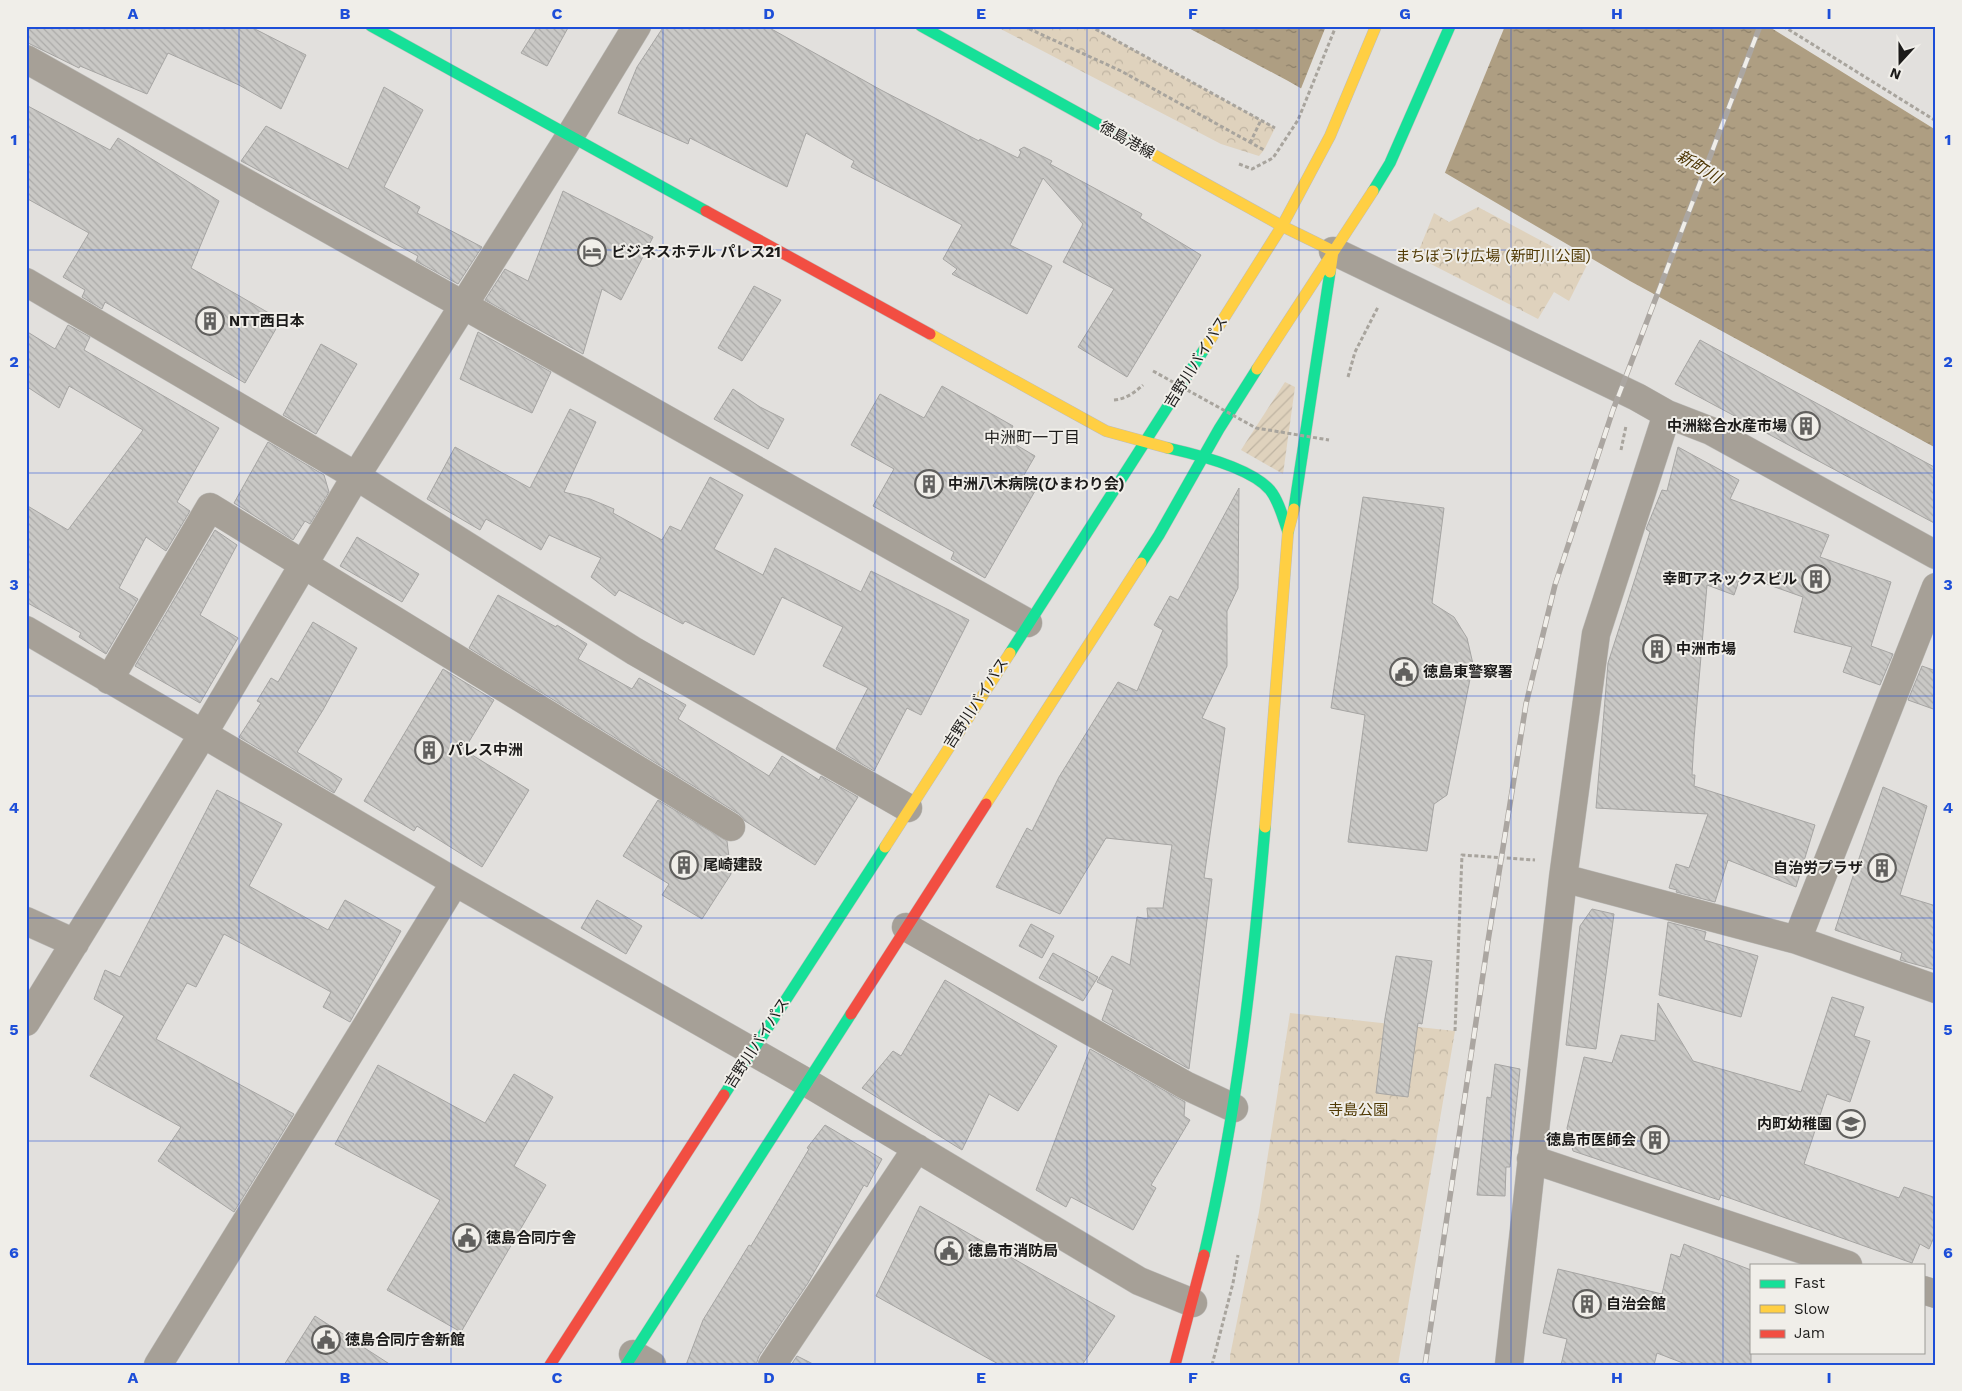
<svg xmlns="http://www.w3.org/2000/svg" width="1962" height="1391" font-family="'Work Sans','Noto Sans JP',sans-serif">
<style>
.park{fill:url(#park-crowns)}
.garden{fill:url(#garden-furrows)}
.water{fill:url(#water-ripples)}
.pier{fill:#e2e0dd}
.building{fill:url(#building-back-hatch);stroke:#a6a5a3}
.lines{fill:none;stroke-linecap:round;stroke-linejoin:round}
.street-casing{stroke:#bebdbb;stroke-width:29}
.fast-casing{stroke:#bebdbb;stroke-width:12}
.slow-casing{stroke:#bebdbb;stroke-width:12}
.jam-casing{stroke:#bebdbb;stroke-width:12}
.path{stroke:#a8a49d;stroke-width:3;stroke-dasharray:4 2.5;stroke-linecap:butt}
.street{stroke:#a6a097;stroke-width:28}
.fast{stroke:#16e098;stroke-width:11}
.slow{stroke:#ffcf43;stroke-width:11}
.jam{stroke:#f24e42;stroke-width:11}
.rail-casing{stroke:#aba6a1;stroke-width:5.5}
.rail{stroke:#f0eee9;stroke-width:4;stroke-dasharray:11;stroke-linecap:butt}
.path-bridge{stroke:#a8a49d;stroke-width:3;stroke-dasharray:4 2.5;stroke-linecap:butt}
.grid{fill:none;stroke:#1d4ed8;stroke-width:1;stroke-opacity:0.55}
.labels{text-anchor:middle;stroke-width:4;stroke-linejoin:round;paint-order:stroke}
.street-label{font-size:15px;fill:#1c1b1a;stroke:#f0eee9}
.poi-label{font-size:15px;font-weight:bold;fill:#1c1b1a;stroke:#f0eee9;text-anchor:start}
.park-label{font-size:15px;fill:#503903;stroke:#f0eee9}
.water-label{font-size:16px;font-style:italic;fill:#4b3400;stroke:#f0eee9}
.neighbourhood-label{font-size:16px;fill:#1c1b1a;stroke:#f0eee9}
.neatline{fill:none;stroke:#1d4ed8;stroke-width:2}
.grid-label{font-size:16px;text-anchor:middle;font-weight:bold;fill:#1d4ed8}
</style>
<defs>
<pattern id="park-crowns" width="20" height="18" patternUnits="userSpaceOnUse" patternTransform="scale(1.25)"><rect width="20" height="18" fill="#dfd2bd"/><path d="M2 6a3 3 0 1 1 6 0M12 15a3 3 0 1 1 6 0" fill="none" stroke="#bfb4a2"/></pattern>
<pattern id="garden-furrows" width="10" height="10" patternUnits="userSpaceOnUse" patternTransform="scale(1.25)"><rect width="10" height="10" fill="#dfd2bd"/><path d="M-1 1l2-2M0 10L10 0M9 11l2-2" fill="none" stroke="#bfb4a2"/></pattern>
<pattern id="water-ripples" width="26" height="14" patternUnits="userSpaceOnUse" patternTransform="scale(1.25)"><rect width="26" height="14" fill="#ae9e82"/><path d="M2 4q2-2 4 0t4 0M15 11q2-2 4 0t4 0" fill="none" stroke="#8d806a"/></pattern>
<pattern id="building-back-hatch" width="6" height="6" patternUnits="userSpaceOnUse" patternTransform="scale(1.25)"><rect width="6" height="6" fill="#c9c8c5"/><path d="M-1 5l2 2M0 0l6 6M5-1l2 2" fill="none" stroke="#acaba9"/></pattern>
</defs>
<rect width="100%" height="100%" fill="#e2e0dd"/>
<path class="park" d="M995 26H1090L1275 128 1264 150 1259 156 1221 144Z
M1478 207 1587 265 1569 301 1554 292 1538 319 1423 260 1419 250 1434 213 1449 222Z
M1290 1013 1455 1031 1398 1365H1230V1356L1259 1212Z"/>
<path class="garden" d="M1285 382 1295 387 1283 474 1241 450Z"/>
<path class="water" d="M1185 26H1768L1936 130V448L1630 281 1290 82Z"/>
<path class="pier" d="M1326 26H1505L1444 175 1300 91Z"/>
<path class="building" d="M26 26H249L306 55 281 109 239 85 168 53 147 94 80 66 79 68 26 42Z
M538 26H569L547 66 521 53Z
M664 26H766L881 90 979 141 980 139 1018 158 1021 152 1019 150 1024 147 1052 161 1050 164 1142 214 1140 218 1201 255 1127 377 1078 347 1114 289 1063 262 1083 224 1043 178 1010 245 1052 266 1027 314 952 274 957 269 943 259 962 225 851 167 854 161 806 133 787 187 690 138 688 144 618 113 637 67Z
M384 87 423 110 384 187 420 207 417 213 482 247 458 284 416 261 418 256 241 161 266 126 348 169Z
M26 105 110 150 118 138 219 201 191 268 281 320 245 383 105 302 102 309 82 297 85 290 63 277 89 233 26 198Z
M563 191 653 237 621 300 602 289 583 354 485 300 505 269 528 281Z
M754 286 781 300 742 361 718 348Z
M68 325 90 337 84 350 219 428 177 502 190 511 166 551 146 537 119 588 138 599 106 654 79 637 81 633 26 602V505L68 530 143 430 69 386 59 408 26 386V331L55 349Z
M478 332 551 372 532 413 460 379Z
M1700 340 1936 468V524L1675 384Z
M321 344 357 364 316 434 283 415Z
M942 386 1013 426 1006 439 1035 456 1024 475 1039 484 985 578 951 559 954 552 873 506 894 469 851 445 880 394 924 418Z
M733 389 760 407 784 419 768 449 714 419Z
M570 409 596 422 564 492 590 499 614 509 613 513 662 540 670 526 681 531 710 477 743 495 714 549 763 575 775 548 861 592 871 571 969 620 921 715 907 708 874 771 836 749 868 688 823 666 843 627 782 597 754 655 685 621 683 624 619 590 615 596 591 577 601 558 549 535 541 550 486 519 480 530 427 499 455 447 530 488Z
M268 442 324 475 329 492 310 524 305 521 293 540 234 503Z
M1678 447 1739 480 1730 499 1829 535 1820 557 1891 582 1871 646 1893 654 1880 685 1843 672 1852 647 1794 632 1803 597 1741 575 1734 595 1707 585 1694 739 1692 775H1695L1694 786 1815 825 1796 887 1728 860 1715 902 1676 892 1677 890 1669 888 1676 864 1689 868 1708 814 1596 808 1608 663 1650 532 1646 529 1662 490 1667 491Z
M1239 488 1238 588 1227 611V666L1202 718 1225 728 1204 878 1212 879 1189 1069 1102 1020 1113 990 1097 982 1112 956 1130 965 1137 917 1148 919 1147 908H1163L1172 845 1106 838 1060 914 996 887 1027 828 1032 831 1059 777 1118 682 1137 691 1163 630 1154 625 1170 596 1178 600Z
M1363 497 1444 508 1432 603 1454 617 1467 638 1473 664 1447 795 1434 804 1427 851 1348 842 1365 715 1331 708Z
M215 530 237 545 200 615 238 638 200 703 135 666Z
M357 537 419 574 402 602 340 566Z
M498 595 556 627 557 625 587 644 578 659 632 689 639 678 686 705 678 719 769 776 782 756 819 780 821 776 858 797 815 865 745 821 739 814 469 648Z
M313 622 357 648 323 710 297 752 342 779 334 793 239 737 261 703 257 701 271 678 278 682Z
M1922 666 1936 671V710L1908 700Z
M443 669 494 700 464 750 529 790 482 867 417 826 414 831 364 801Z
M1883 787 1927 806 1900 895 1936 906V970L1900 960 1902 953 1835 930Z
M217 790 282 824 249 886 328 930 345 900 401 931 350 1022 323 1007 331 992 224 934 196 987 187 983 156 1039 294 1114 234 1212 158 1161 181 1127 90 1076 124 1016 94 999 105 970 120 977Z
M658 800 727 841 731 874 702 919 662 895 669 884 623 856Z
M597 900 642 926 626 954 581 928Z
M1592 909 1614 914 1596 1049 1566 1045 1580 926Z
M1668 922 1706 932 1704 940 1758 956 1741 1017 1659 995Z
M1031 924 1054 936 1042 958 1019 946Z
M1053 953 1098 977 1083 1001 1039 978Z
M1396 956 1432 961 1422 1024 1418 1023 1408 1097 1376 1093 1385 1018Z
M945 980 1057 1046 1018 1111 989 1094 962 1150 862 1088 893 1051 901 1056Z
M1832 997 1864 1007 1854 1036 1870 1041 1850 1102 1827 1094 1804 1164 1899 1198 1904 1187 1936 1198V1232L1929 1249 1920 1244 1912 1263 1721 1195 1719 1200 1573 1151 1567 1128 1584 1057 1612 1063 1621 1035 1655 1041 1658 1003 1693 1061 1801 1092Z
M1090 1049 1185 1102 1184 1116 1190 1120 1151 1185 1156 1188 1133 1230 1071 1197 1066 1207 1036 1190Z
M1495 1064 1520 1069 1510 1167H1506L1505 1196 1477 1195 1487 1097 1491 1098Z
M378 1065 485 1123 514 1074 553 1097 514 1166 546 1185 461 1332 387 1290 440 1200 335 1144Z
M825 1125 882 1159 867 1187 864 1185 808 1283 759 1356 756 1365H686L703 1320 749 1245 751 1246 809 1149 807 1148Z
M920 1206 1115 1316 1082 1365H1000L876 1296Z
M1684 1244 1751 1270V1365H1688L1657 1353 1654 1365H1561L1567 1339 1543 1333 1558 1269 1662 1294 1671 1254 1680 1257Z
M315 1316 391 1365H284Z
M797 1356 815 1365H791Z"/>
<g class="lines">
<defs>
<path id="street" d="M26 59 1028 623
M1333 251 1637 397 1667 414 1711 431 1936 555
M26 282 356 476 634 651 908 808
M26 630 455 882 806 1082 1139 1281 1193 1303
M109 680 210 507 731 827
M1563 878 1797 940 1936 989
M26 921 75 943
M906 927 1187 1086 1234 1108
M1797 940 1936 587
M26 1022 203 734 356 476 570 136 637 26
M1531 1159 1848 1265
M1923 1290 1936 1294
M633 1354 652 1365
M158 1365 455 882
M772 1365 917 1148
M1509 1365 1563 878 1596 634 1667 414"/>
<path id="fast" d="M371 26 706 211
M921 26 1147 151
M1373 191 1390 163 1450 26
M1168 448C1195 454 1251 468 1270 490 1279 501 1283 518 1288 532
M1294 509 1330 272
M1141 563 1159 535 1219 429 1257 369
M1010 653 1205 348
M724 1095 885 847
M1204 1255C1237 1114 1253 970 1265 827
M626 1365 851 1014"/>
<path id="slow" d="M1147 151 1282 226 1333 251 1330 272
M930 334 1106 431 1168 448
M1205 348 1282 226 1330 136 1376 26
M1257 369 1373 191
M986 804 1141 563
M1265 827 1288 532 1294 509
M885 847 1010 653"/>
<path id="jam" d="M706 211 930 334
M851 1014 986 804
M550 1365 724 1095
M1175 1365 1204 1255"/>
</defs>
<use href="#street" class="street-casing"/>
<use href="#fast" class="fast-casing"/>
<use href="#slow" class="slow-casing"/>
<use href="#jam" class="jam-casing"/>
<path class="path" d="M1023 26 1121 71 1264 150
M1090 26 1275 128
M1783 26 1936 121
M1250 143 1261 120
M1239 164 1252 169 1273 158 1298 120 1336 26
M1348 377 1355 352 1378 307
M1114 400C1126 399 1134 393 1143 385
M1621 450 1626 426
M1455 1031 1462 855 1535 860
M1212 1365 1233 1283 1238 1255"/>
<use href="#street" class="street"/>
<use href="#fast" class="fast"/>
<use href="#slow" class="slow"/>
<use href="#jam" class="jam"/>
<defs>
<path id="rail" d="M1425 1365 1488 941 1526 704 1555 585 1613 410 1760 26"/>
</defs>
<use href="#rail" class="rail-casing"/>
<use href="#rail" class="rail"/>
<path class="path-bridge" d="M1153 371 1256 428 1329 440"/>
</g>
<path class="grid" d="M239 26V1365M451 26V1365M663 26V1365M875 26V1365M1087 26V1365M1299 26V1365M1511 26V1365M1723 26V1365M26 250H1936M26 473H1936M26 696H1936M26 918H1936M26 1141H1936"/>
<defs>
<symbol id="hotel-ring" viewBox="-11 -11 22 22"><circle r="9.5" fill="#f0eee9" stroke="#61605e" stroke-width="1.5"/><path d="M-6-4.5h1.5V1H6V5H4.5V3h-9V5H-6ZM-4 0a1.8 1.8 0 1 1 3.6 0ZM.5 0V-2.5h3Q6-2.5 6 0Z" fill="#61605e"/></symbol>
<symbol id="building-ring" viewBox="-11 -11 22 22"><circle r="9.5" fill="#f0eee9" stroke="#61605e" stroke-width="1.5"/><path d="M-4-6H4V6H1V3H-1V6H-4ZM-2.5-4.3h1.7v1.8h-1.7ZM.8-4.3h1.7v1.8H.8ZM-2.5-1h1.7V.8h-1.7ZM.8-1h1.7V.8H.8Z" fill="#61605e"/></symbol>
<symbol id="civic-ring" viewBox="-11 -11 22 22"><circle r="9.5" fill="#f0eee9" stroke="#61605e" stroke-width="1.5"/><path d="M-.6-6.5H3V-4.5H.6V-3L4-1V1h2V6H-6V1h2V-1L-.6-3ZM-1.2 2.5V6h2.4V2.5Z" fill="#61605e"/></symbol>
<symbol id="school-ring" viewBox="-11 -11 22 22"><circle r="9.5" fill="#f0eee9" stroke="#61605e" stroke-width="1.5"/><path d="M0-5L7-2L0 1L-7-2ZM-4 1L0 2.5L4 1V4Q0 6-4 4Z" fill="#61605e"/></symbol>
</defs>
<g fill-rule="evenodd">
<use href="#hotel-ring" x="576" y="236" width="32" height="32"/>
<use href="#building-ring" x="194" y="305" width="32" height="32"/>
<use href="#building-ring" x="1790" y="410" width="32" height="32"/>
<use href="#building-ring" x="913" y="468" width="32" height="32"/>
<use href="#building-ring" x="1800" y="563" width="32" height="32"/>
<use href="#building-ring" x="1641" y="633" width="32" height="32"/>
<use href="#civic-ring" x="1388" y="656" width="32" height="32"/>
<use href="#building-ring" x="413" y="734" width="32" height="32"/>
<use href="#building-ring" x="668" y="849" width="32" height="32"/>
<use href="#building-ring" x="1866" y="852" width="32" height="32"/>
<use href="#school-ring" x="1835" y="1108" width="32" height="32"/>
<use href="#building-ring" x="1639" y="1124" width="32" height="32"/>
<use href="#civic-ring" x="451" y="1222" width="32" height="32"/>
<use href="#civic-ring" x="933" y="1235" width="32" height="32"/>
<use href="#building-ring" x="1571" y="1288" width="32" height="32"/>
<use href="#civic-ring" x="310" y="1324" width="32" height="32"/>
</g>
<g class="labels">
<g class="street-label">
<text transform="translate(1127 140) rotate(29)" y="5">徳島港線</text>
<text transform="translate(1196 362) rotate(-58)" y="5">吉野川バイパス</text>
<text transform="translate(976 703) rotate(-57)" y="5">吉野川バイパス</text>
<text transform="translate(757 1043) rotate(-57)" y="5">吉野川バイパス</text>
</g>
<g class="poi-label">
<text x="611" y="257">ビジネスホテル パレス21</text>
<text x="229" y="326">NTT西日本</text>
<text x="1787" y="431" text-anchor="end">中洲総合水産市場</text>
<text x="948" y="489">中洲八木病院(ひまわり会)</text>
<text x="1797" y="584" text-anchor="end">幸町アネックスビル</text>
<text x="1676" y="654">中洲市場</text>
<text x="1423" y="677">徳島東警察署</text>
<text x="448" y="755">パレス中洲</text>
<text x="703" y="870">尾崎建設</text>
<text x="1863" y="873" text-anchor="end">自治労プラザ</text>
<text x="1832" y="1129" text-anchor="end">内町幼稚園</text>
<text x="1636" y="1145" text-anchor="end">徳島市医師会</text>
<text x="486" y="1243">徳島合同庁舎</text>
<text x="968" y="1256">徳島市消防局</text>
<text x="1606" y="1309">自治会館</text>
<text x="345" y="1345">徳島合同庁舎新館</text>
</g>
<g class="park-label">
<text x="1493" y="261">まちぼうけ広場 (新町川公園)</text>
<text x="1358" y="1115">寺島公園</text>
</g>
<g class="water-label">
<text transform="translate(1699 166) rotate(31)" y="6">新町川</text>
</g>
<g class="neighbourhood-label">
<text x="1032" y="443">中洲町一丁目</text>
</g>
</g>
<rect width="1962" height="1391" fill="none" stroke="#f0eee9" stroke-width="55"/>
<rect x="1750" y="1264" width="175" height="90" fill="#f0eee9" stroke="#9b9a96"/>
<rect x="1760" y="1280" width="25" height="8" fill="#16e098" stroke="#9b9a96"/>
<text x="1794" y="1288" font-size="15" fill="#1c1b1a">Fast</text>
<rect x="1760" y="1305" width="25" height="8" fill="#ffcf43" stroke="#9b9a96"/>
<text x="1794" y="1314" font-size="15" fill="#1c1b1a">Slow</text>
<rect x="1760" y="1330" width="25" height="8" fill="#f24e42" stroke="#9b9a96"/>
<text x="1794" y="1338" font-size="15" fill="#1c1b1a">Jam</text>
<g transform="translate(1900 62) rotate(201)" stroke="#f0eee9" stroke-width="4" paint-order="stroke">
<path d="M0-4L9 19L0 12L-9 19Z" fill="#1c1b1a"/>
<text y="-8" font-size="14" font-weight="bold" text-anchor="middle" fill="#1c1b1a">N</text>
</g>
<rect x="28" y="28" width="1906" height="1336" class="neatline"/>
<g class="grid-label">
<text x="133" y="19">A</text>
<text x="345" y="19">B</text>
<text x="557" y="19">C</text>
<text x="769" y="19">D</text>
<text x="981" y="19">E</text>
<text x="1193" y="19">F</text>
<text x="1405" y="19">G</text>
<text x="1617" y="19">H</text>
<text x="1829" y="19">I</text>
<text x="14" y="145">1</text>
<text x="1948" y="145">1</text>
<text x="14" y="367">2</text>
<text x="1948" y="367">2</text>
<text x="14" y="590">3</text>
<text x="1948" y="590">3</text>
<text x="14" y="813">4</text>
<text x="1948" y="813">4</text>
<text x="14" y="1035">5</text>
<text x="1948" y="1035">5</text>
<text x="14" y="1258">6</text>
<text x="1948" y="1258">6</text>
<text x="133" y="1383">A</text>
<text x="345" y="1383">B</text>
<text x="557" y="1383">C</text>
<text x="769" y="1383">D</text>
<text x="981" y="1383">E</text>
<text x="1193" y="1383">F</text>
<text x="1405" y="1383">G</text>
<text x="1617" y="1383">H</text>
<text x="1829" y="1383">I</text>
</g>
</svg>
